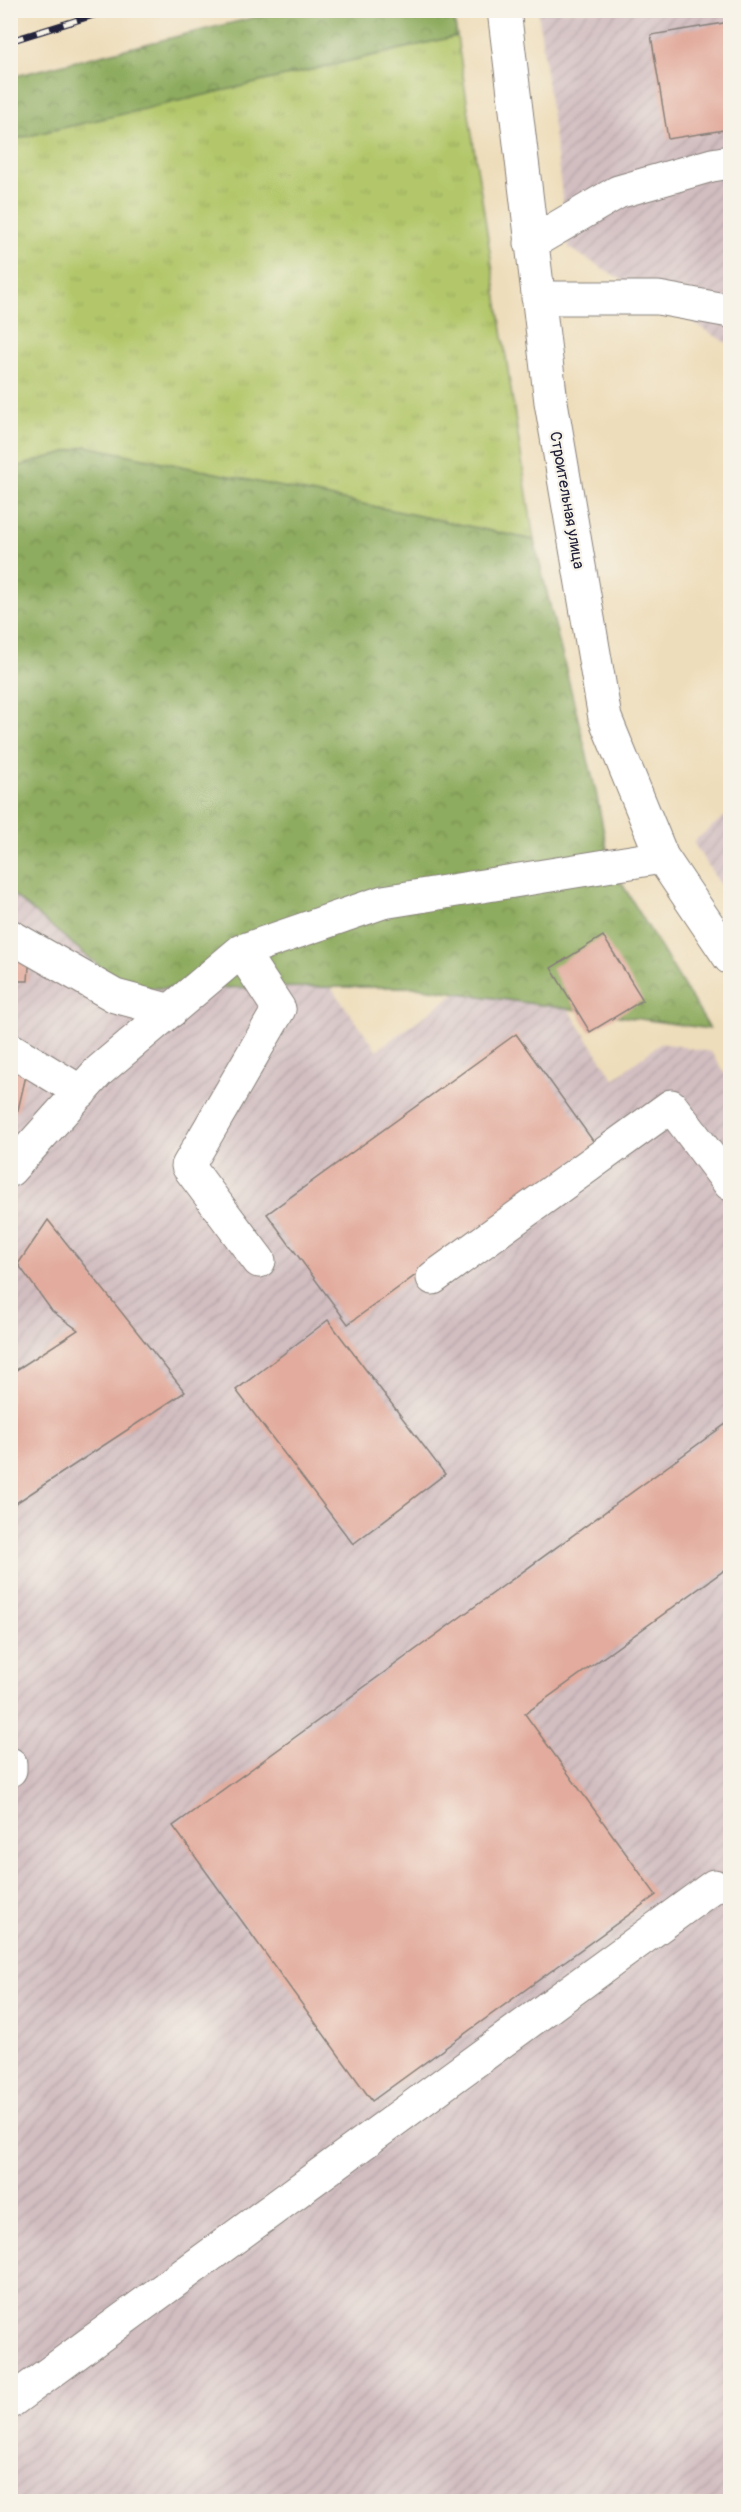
<svg xmlns="http://www.w3.org/2000/svg" width="741" height="2512" font-family="Pangolin,sans-serif">
<style>
.industrial{fill:url(#industrial-furrows)}
.grass{fill:url(#grass-tufts);stroke:#6a7453;stroke-width:1.5}
.forest{fill:url(#forest-crowns);stroke:#58674d;stroke-width:1.5}
.building{fill:#e2ab9d}
.lines{fill:none;stroke-linecap:round;stroke-linejoin:round}
.minor-casing{stroke:#88807a;stroke-width:35}
.minor{stroke:#fff;stroke-width:33}
.rail-casing{stroke:#22223b;stroke-width:7}
.rail{stroke:#f7f3e8;stroke-width:4.5;stroke-dasharray:14;stroke-linecap:butt}
.labels{text-anchor:middle;stroke-width:4.5;stroke-linejoin:round;paint-order:stroke}
.street-label{font-size:16px;fill:#22223b;stroke:#f7f3e8}
</style>
<defs>
<pattern id="industrial-furrows" width="10" height="10" patternUnits="userSpaceOnUse" patternTransform="scale(1.5)"><rect width="10" height="10" fill="#d2bec1"/><path d="M-1 1l2-2M0 10L10 0M9 11l2-2" fill="none" stroke="#b4a3a7"/></pattern>
<pattern id="grass-tufts" width="24" height="20" patternUnits="userSpaceOnUse" patternTransform="scale(1.5)"><rect width="24" height="20" fill="#b3c76b"/><path d="M3 7l-1-3M5 7V3M7 7l1-3M15 17l-1-3M17 17v-4M19 17l1-3" fill="none" stroke="#9aab5e"/></pattern>
<pattern id="forest-crowns" width="20" height="18" patternUnits="userSpaceOnUse" patternTransform="scale(1.5)"><rect width="20" height="18" fill="#8eac5f"/><path d="M2 6a3 3 0 1 1 6 0M12 15a3 3 0 1 1 6 0" fill="none" stroke="#748c50"/></pattern>
</defs>
<rect width="100%" height="100%" fill="#f7f3e8"/>
<filter id="ink" filterUnits="userSpaceOnUse"><feTurbulence type="fractalNoise" baseFrequency=".0167" numOctaves="2"/><feDisplacementMap in="SourceGraphic" scale="12" xChannelSelector="R" yChannelSelector="G"/><feConvolveMatrix kernelMatrix="1 2 1 2 8 2 1 2 1" color-interpolation-filters="sRGB"/></filter>
<filter id="wash" filterUnits="userSpaceOnUse"><feTurbulence type="fractalNoise" baseFrequency=".008" numOctaves="4" result="noise"/><feDisplacementMap in="SourceGraphic" scale="24" xChannelSelector="R" yChannelSelector="G"/><feGaussianBlur stdDeviation="1.35" result="paint"/><feColorMatrix in="noise" values="0 0 0 0 0 0 0 0 0 0 0 0 0 0 0 0 0 1.4 0 .05"/><feComposite in="paint" operator="in"/></filter>
<g filter="url(#wash)">
<rect width="100%" height="100%" fill="#eeddba"/>
<path class="industrial" d="M538 11H730V345L569 248Z
M730 812V900L693 842Z
M218 834 377 1050 525 943 614 1079 661 1043 711 1052 730 1081V2501H11L10 857Z"/>
<path class="grass" d="M457 36 534 540 86 446 11 469 10 140Z"/>
<path class="forest" d="M280 11H453L457 36 11 140V77Z
M86 446 534 540 596 792 610 864 710 1029 416 987 126 988 11 893 10 469Z"/>
<g id="blocks">
<path class="building" d="M730 22V129L668 139 651 35Z
M603 936 643 1000 590 1032 551 968Z
M10 951 30 952 28 981H10Z
M516 1034 596 1145 348 1324 267 1214Z
M10 1063 28 1067 18 1110 10 1108Z
M48 1220 185 1392 10 1507V1374L78 1330 52 1311 18 1264Z
M328 1320 445 1474 353 1544 236 1390Z
M730 1421V1566L525 1714 656 1895 372 2101 173 1826Z"/>
</g>
</g>
<g filter="url(#ink)">
<use href="#blocks" fill-opacity="0" stroke="#88807a" stroke-width="1.5"/>
<g class="lines">
<defs>
<path id="minor" d="M504 10 551 402 605 718 662 857 730 958
M531 243 618 192 712 165 730 162
M538 298H658L730 311
M10 936 115 996 171 1011
M241 951 279 1009 188 1166 259 1261
M10 1049 81 1092
M10 1170 99 1071 241 951 383 902 662 857
M433 1278 671 1106 730 1184
M10 1764V1770
M10 2402 714 1886"/>
</defs>
<use href="#minor" class="minor-casing"/>
<use href="#minor" class="minor"/>
<defs>
<path id="rail" d="M10 41 110 10"/>
</defs>
<use href="#rail" class="rail-casing"/>
<use href="#rail" class="rail"/>
</g>
</g>
<g class="labels">
<g class="street-label">
<text transform="translate(568 500) rotate(80)" y="6">Строительная улица</text>
</g>
</g>
<rect width="741" height="2512" fill="none" stroke="#f7f3e8" stroke-width="36"/>
</svg>
